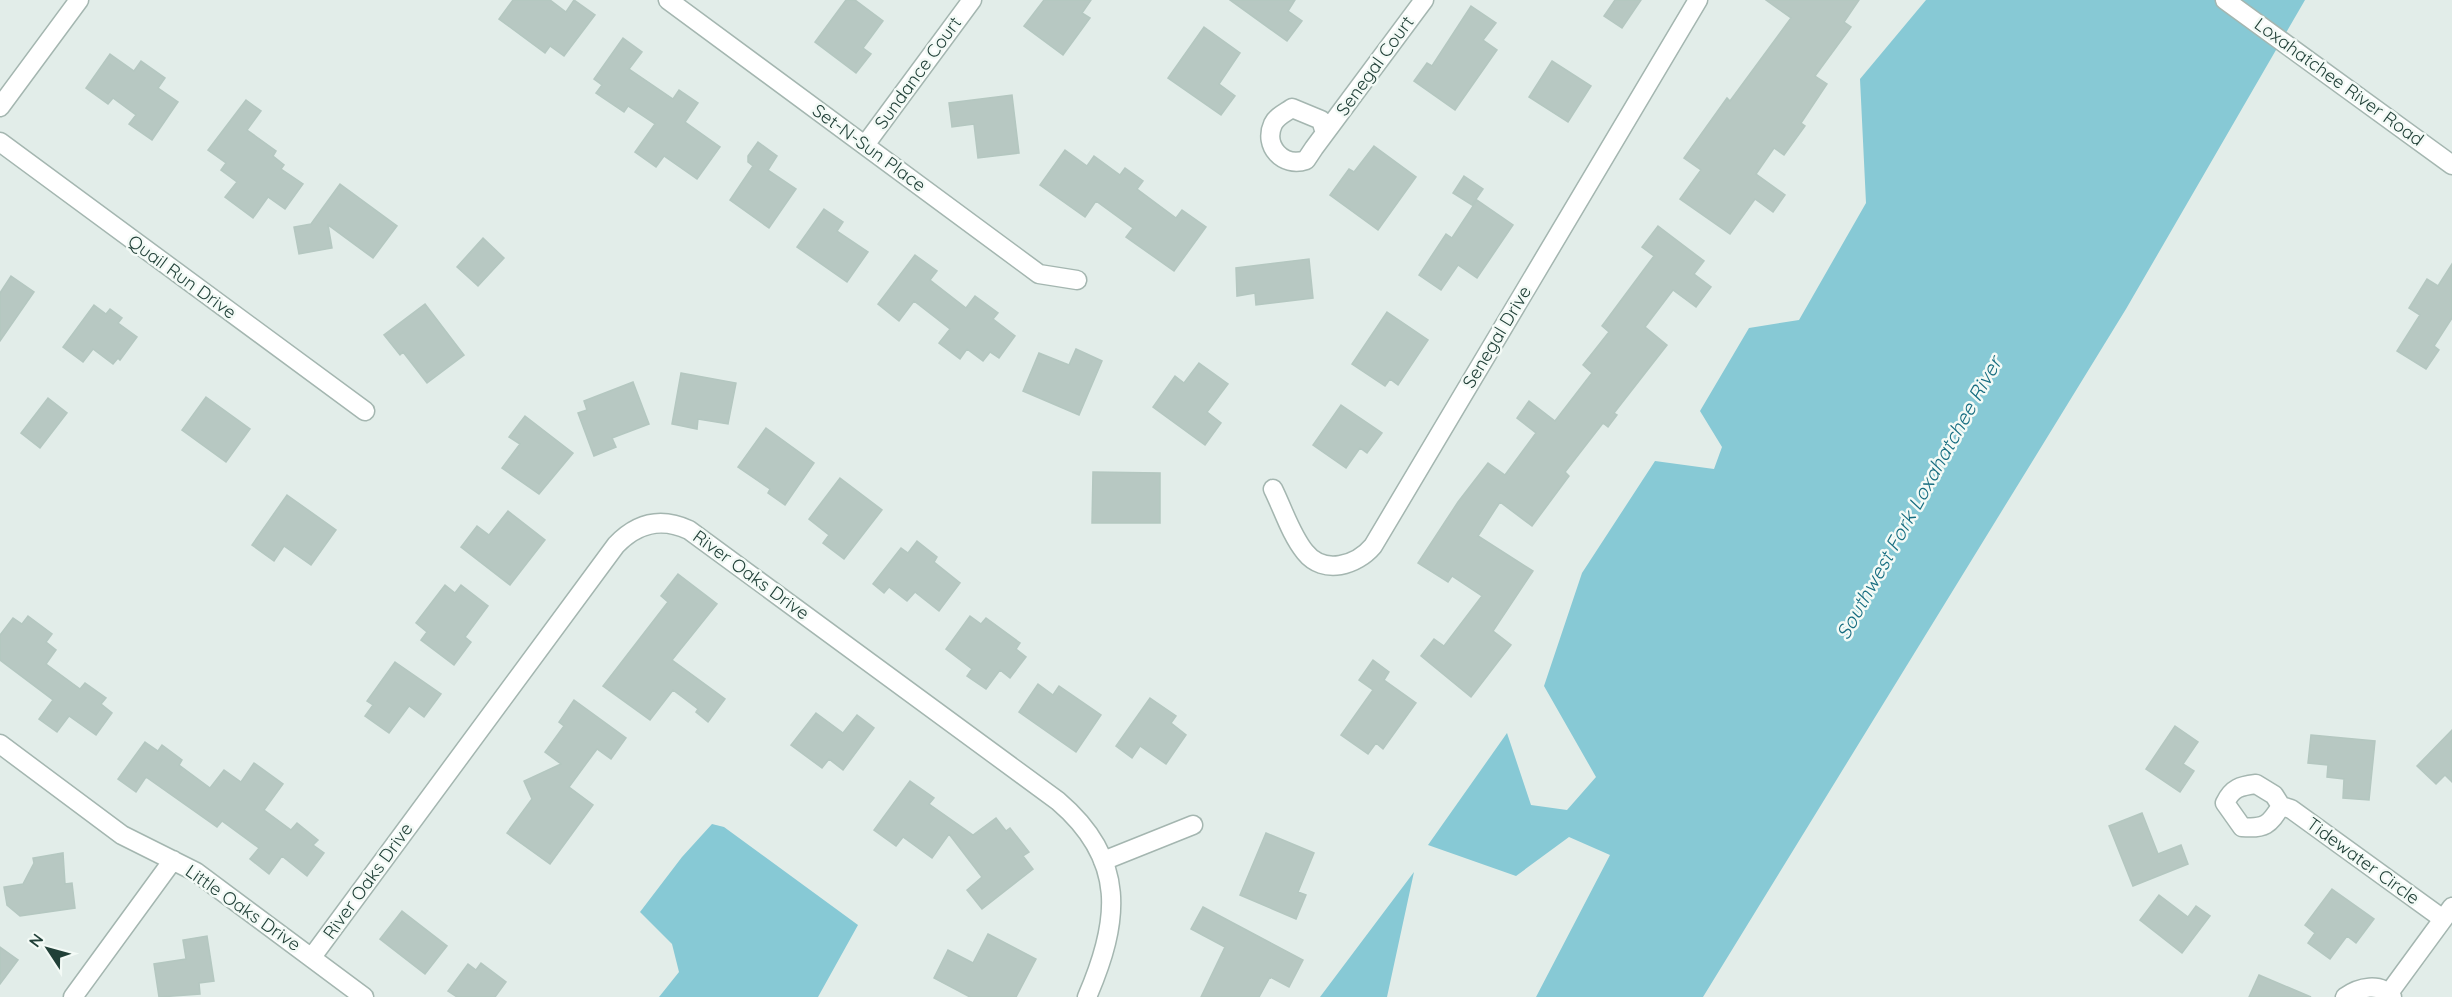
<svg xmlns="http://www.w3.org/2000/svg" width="2452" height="997" font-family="Quicksand,sans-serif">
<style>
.water{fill:#87c9d5}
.building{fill:#b7c8c2;stroke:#b4c7c0;stroke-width:1.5}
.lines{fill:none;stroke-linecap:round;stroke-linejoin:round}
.minor-casing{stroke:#a4b6b0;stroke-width:21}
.minor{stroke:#fff;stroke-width:18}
.labels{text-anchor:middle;stroke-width:5;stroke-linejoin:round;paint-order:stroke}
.street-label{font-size:18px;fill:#214038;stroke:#f3faf6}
.water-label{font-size:20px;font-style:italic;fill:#176d80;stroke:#f3faf6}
</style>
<rect width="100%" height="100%" fill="#e2ede9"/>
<path class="water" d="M1926 0H2305L2126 309 1703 997H1536L1610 855 1569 837 1516 876 1428 845 1507 733 1531 805 1567 810 1596 777 1544 686 1582 573 1655 461 1714 469 1722 447 1700 411 1749 328 1799 320 1866 203 1860 79Z
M712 824 724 827 858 925 818 997H659L679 972 672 944 640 912 682 857Z
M1414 872 1387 997H1320Z"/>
<path class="building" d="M513 0H550L566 12 574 0 595 15 564 56 550 46 545 53 499 19Z
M846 0H855L883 21 863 48 871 54 856 73 815 42Z
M1044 0H1091L1082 13 1090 18 1063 55 1024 26Z
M1230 0H1295L1288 11 1302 21 1287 41Z
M1615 0H1641L1622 28 1604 16Z
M1766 0H1859L1844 22 1851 27 1815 76 1827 84 1801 123 1805 126 1784 155 1774 148 1756 174 1785 195 1773 212 1755 199 1730 234 1680 199 1701 170 1684 158 1727 98 1730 101 1791 18Z
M1471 6 1496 23 1483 40 1497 50 1455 110 1414 81 1427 63 1432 66Z
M1204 27 1240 53 1219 84 1235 96 1221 115 1168 78Z
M623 38 642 52 629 69 673 99 679 90 698 103 685 122 720 147 697 179 664 156 656 167 635 152 655 124 628 106 624 112 596 93 602 85 594 79Z
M110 54 134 71 141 61 165 78 158 88 178 102 152 140 129 124 136 115 113 98 108 104 86 88Z
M1552 61 1591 86 1568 122 1529 97Z
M1012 95 1019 153 978 158 974 124 952 127 949 103Z
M246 100 261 111 247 130 276 151 273 156 284 165 281 169 303 184 285 209 268 197 253 218 225 197 237 182 221 170 226 163 208 150Z
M758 142 777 156 768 170 796 189 769 228 730 200 753 166 748 162V156Z
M1374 146 1416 177 1378 230 1330 195 1349 169 1354 172Z
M1065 150 1087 166 1094 156 1120 175 1125 168 1143 181 1137 189 1176 218 1182 210 1206 227 1174 271 1126 237 1133 228 1096 201 1085 217 1040 185Z
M1464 176 1483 189 1472 205 1453 193Z
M340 184 397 226 373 258 328 225 332 248 299 254 294 227 311 224Z
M1477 200 1513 225 1477 278 1458 265 1441 290 1419 275 1446 234 1452 238Z
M824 209 843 222 837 231 868 252 847 282 797 247Z
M1658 226 1704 261 1694 274 1711 287 1696 307 1673 290 1645 327 1667 345 1614 413 1617 415 1608 427 1603 423 1565 472 1569 476 1532 526 1500 502 1478 536 1533 571 1493 631 1511 645 1471 697 1421 656 1434 639 1444 646 1482 596 1452 576 1448 582 1418 563 1458 502 1488 463 1505 475 1536 433 1517 418 1529 401 1555 421 1592 373 1583 365 1609 332 1602 326 1654 256 1642 247Z
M483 238 504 258 478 286 457 267Z
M915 255 937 271 930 280 966 308 975 296 998 313 993 319 1015 336 999 358 990 352 983 361 967 349 960 359 939 343 950 329 914 301 899 321 878 304Z
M1309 259 1313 298 1256 305 1255 293 1237 296 1236 268Z
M2452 264V318L2434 346 2439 350 2426 369 2397 351 2420 315 2409 308 2427 279 2438 286Z
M11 276 34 292 0 341V293Z
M425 304 464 355 427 383 403 352 400 355 384 335Z
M94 305 106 314 110 309 122 318 118 323 137 337 120 360 118 358 113 364 93 349 83 362 63 347Z
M1387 312 1428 340 1398 385 1390 379 1385 386 1352 364Z
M1076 349 1102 361 1079 415 1023 391 1039 353 1069 365Z
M1199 363 1228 384 1207 412 1221 423 1205 445 1153 407 1175 376 1184 383Z
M681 373 736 383 728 424 698 419 697 429 672 424Z
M633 382 649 424 612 438 616 447 594 456 578 413 587 410 584 401Z
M206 397 250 429 226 462 182 430Z
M48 398 67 413 40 448 21 433Z
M1341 405 1382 433 1367 453 1360 448 1346 468 1313 445Z
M525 416 573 453 539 494 502 468 520 444 509 437Z
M766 428 814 463 785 505 768 493 770 489 738 467Z
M1093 472 1160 473V523H1092Z
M840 478 882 510 844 559 823 543 829 535 809 519Z
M287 495 336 530 311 565 284 546 274 561 252 545Z
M508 511 545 540 510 585 461 547 477 526 489 535Z
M917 541 937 557 934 562 960 583 939 611 915 592 907 601 889 587 884 593 873 584 901 548 908 553Z
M678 574 717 604 672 660 725 699 708 722 696 712 698 709 673 690 650 720 603 686 668 602 661 596Z
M445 585 455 593 461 585 488 606 465 637 471 642 454 665 421 640 427 632 416 623Z
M28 616 52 634 46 642 56 650 46 664 80 689 85 683 106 698 101 704 112 713 96 735 69 716 57 732 39 719 53 700 0 660V635L13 618 22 624Z
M970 616 981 624 986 618 1020 643 1016 649 1026 657 1010 678 1000 670 986 689 967 676 972 669 946 649Z
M1373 660 1389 672 1384 680 1416 703 1383 749 1376 743 1368 754 1341 735 1373 690 1359 680Z
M395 662 441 694 424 717 409 706 389 733 365 716 373 705 367 701Z
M1038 684 1053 695 1059 686 1101 715 1076 752 1019 712Z
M1150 698 1176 716 1171 723 1186 735 1166 764 1140 746 1132 758 1116 746Z
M574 700 626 738 611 759 597 749 569 787 593 805 550 864 507 833 532 799 524 781 561 764 545 752 564 726 559 722Z
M816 713 843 733 857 715 874 728 843 770 829 759 822 768 791 745Z
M2175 726 2198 742 2183 764 2194 771 2180 792 2146 769Z
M2452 730V782L2445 775 2436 784 2417 766Z
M2311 735 2375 741 2369 800 2343 798 2344 779 2327 777 2328 765 2308 763Z
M145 742 158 751 162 745 182 760 179 765 210 788 224 770 241 782 254 763 283 784 264 810 291 830 297 823 318 840 313 845 324 853 307 876 282 856 269 874 250 859 259 848 222 821 217 827 146 777 136 792 118 779Z
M910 781 934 798 929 804 973 835 996 818 1006 831 1010 828 1029 852 1023 856 1033 869 982 909 967 890 982 877 949 834 932 858 903 837 896 846 874 830Z
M2142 813 2158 854 2181 845 2188 864 2133 886 2109 826Z
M1266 833 1314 853 1298 892 1306 895 1296 919 1240 895Z
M63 853 65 884 72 883 75 908 20 916 7 905 4 887 23 884 34 863 33 858Z
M2332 889 2374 919 2356 943 2347 936 2330 959 2308 943 2315 933 2305 925Z
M2159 895 2188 917 2196 906 2210 916 2182 953 2140 920Z
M1203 907 1303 960 1289 987 1270 977 1259 997H1201L1225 947 1191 929Z
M402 911 447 946 425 974 380 939Z
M988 934 1036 959 1016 997H970L934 978 948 950 973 963Z
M207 936 214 981 199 983 200 994 159 997 154 964 186 959 183 940Z
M0 947 18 960 0 984Z
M481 963 506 982 495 997H457L448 991 468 964 476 970Z
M2259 975 2311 997H2249Z"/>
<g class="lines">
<defs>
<path id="minor" d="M668 0 1039 274 1077 280
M2225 0 2452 165
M0 107 79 0
M1325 133 1321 120 1292 108C1285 113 1277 116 1273 124 1263 146 1283 168 1306 160L1314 148 1424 0
M0 142 365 411
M865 145 972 0
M1273 489C1283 509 1291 535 1305 552 1324 576 1357 565 1373 546L1698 0
M0 744 122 835 196 872 364 997
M2256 784 2274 795 2281 806C2269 825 2265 829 2242 827L2225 803C2232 788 2240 786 2256 784Z
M2281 806 2291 809 2443 919
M1103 861 1193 825
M312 957 616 545C637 523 661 517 689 530L1058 801C1127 860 1120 921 1087 997
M2389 993 2452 907
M73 997 173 860
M2345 997C2359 987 2380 982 2392 997"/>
</defs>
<use href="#minor" class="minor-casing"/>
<use href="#minor" class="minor"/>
</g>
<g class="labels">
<g class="street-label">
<text transform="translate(1375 66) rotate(-54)" y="6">Senegal Court</text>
<text transform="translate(918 73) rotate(-54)" y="6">Sundance Court</text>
<text transform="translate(2339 82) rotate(36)" y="6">Loxahatchee River Road</text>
<text transform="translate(869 148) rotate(36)" y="6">Set-N-Sun Place</text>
<text transform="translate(182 277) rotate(36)" y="6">Quail Run Drive</text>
<text transform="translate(1497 337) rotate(-59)" y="6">Senegal Drive</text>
<text transform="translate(751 575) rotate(36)" y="6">River Oaks Drive</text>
<text transform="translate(2363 861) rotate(36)" y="6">Tidewater Circle</text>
<text transform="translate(368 881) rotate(-54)" y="6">River Oaks Drive</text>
<text transform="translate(243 908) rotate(35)" y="6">Little Oaks Drive</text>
</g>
<g class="water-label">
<text transform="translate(1919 498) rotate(-61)" y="7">Southwest Fork Loxahatchee River</text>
</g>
</g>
<g transform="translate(48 949) rotate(306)" stroke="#f3faf6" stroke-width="4.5" paint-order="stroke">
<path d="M0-4.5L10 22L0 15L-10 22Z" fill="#214038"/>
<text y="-9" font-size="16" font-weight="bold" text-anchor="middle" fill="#214038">N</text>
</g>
</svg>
